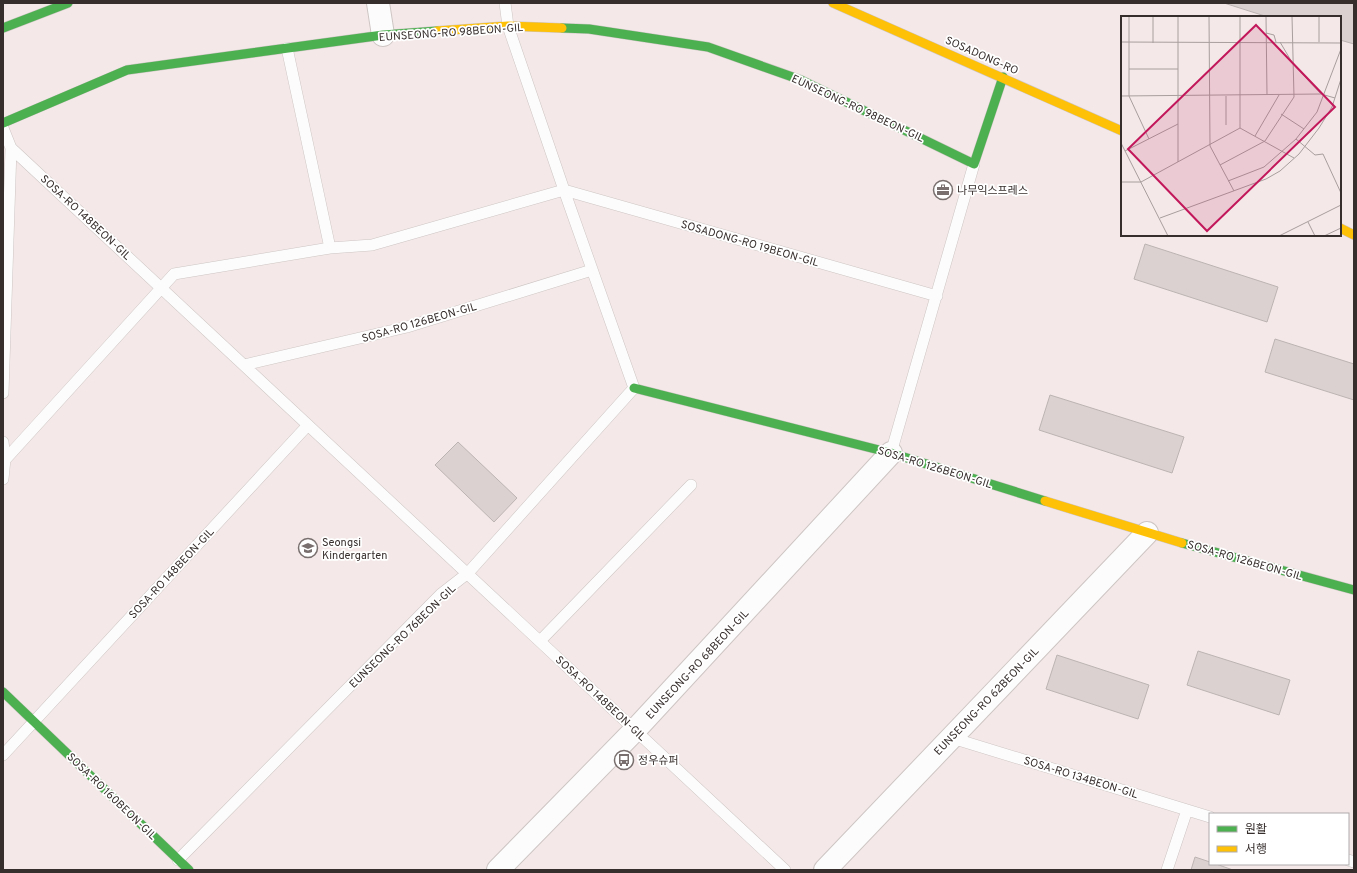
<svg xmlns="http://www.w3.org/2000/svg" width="1357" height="873" font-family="Overpass,'Noto Sans KR',sans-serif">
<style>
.building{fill:#dad1d0;stroke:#bcb3b3}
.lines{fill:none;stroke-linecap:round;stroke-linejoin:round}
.lane-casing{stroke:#cdc5c4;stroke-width:12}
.street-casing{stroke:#cdc5c4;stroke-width:24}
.fast-casing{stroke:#cdc5c4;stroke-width:10}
.slow-casing{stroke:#cdc5c4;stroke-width:10}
.lane{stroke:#fdfcfc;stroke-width:11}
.street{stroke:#fdfcfc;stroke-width:22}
.fast{stroke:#4caf50;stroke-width:9}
.slow{stroke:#ffc107;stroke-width:9}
.labels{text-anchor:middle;stroke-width:3.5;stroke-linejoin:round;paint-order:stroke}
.street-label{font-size:11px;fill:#362e2d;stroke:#fff}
.poi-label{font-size:11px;fill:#362e2d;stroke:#fff;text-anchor:start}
.inset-road{fill:none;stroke:#a89e9d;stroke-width:1}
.view{fill:#c2185b;fill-opacity:0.15;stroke:#c2185b;stroke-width:2}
.inset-edge{fill:none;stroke:#362e2d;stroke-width:2}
</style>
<rect width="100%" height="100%" fill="#f4e9e8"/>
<path class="building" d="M1224 3H1354V44L1340 40V17H1268Z
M1145 244 1278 287 1267 322 1134 279Z
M1275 339 1354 364V400L1265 372Z
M1050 395 1184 437 1172 473 1039 430Z
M458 442 517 498 494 522 435 465Z
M1198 651 1290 680 1279 715 1187 685Z
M1057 655 1149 685 1138 719 1046 689Z
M1195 857 1210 862V864H1216L1233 870H1191Z"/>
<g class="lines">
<defs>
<path id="lane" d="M287 48 330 248
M3 128 11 148 785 870
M244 365 407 327 592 270
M3 393 11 148
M3 442 5 459 3 479
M891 453 974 164
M3 462 174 274 330 248 372 245 564 190 937 296
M540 641 691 485
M952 738 1210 817
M3 755 308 425
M178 860 441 594 468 573 634 388 564 190 508 26 505 3
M1348 860 1354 862
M1167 870 1187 810"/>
<path id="street" d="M378 3 383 35
M498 870 635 730 891 453
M825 870 1147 533"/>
<path id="fast" d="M3 28 68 3
M562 28 589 29 708 47 801 80 974 164 1003 77
M3 123 127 70 383 35 437 31
M634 388 891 453 1045 501
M1182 543 1354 590
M3 692 189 870"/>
<path id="slow" d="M833 3 1122 131
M437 31 508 26 562 28
M1340 228 1354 235
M1045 501 1182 543"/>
</defs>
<use href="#lane" class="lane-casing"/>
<use href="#street" class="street-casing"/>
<use href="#fast" class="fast-casing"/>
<use href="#slow" class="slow-casing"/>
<use href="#lane" class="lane"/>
<use href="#street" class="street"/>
<use href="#fast" class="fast"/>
<use href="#slow" class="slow"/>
</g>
<defs>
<symbol id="office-ring" viewBox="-11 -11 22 22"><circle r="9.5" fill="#fff" stroke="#786f6e" stroke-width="1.5"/><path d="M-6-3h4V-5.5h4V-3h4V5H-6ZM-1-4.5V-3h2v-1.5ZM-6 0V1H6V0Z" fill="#786f6e"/></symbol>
<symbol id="school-ring" viewBox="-11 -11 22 22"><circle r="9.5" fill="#fff" stroke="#786f6e" stroke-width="1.5"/><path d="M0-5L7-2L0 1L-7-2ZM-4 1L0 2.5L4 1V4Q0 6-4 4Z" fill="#786f6e"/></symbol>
<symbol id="bus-ring" viewBox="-11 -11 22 22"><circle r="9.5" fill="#fff" stroke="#786f6e" stroke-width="1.5"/><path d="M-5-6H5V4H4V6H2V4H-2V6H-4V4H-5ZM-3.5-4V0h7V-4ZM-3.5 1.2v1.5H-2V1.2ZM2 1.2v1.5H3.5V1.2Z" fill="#786f6e"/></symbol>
</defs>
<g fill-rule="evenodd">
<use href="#office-ring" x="932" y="179" width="22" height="22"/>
<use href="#school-ring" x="297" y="537" width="22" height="22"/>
<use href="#bus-ring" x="613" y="749" width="22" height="22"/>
</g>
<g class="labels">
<g class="street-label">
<text transform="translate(451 32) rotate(-4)" y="4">EUNSEONG-RO 98BEON-GIL</text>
<text transform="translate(982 55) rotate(24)" y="4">SOSADONG-RO</text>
<text transform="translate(858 108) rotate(25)" y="4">EUNSEONG-RO 98BEON-GIL</text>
<text transform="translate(86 217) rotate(43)" y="4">SOSA-RO 148BEON-GIL</text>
<text transform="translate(750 243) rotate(16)" y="4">SOSADONG-RO 19BEON-GIL</text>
<text transform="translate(419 322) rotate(-16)" y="4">SOSA-RO 126BEON-GIL</text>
<text transform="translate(935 467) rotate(17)" y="4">SOSA-RO 126BEON-GIL</text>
<text transform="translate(1245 560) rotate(16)" y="4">SOSA-RO 126BEON-GIL</text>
<text transform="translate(171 573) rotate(-47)" y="4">SOSA-RO 148BEON-GIL</text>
<text transform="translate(402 636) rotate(-44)" y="4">EUNSEONG-RO 76BEON-GIL</text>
<text transform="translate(697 664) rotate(-47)" y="4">EUNSEONG-RO 68BEON-GIL</text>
<text transform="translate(601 698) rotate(43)" y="4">SOSA-RO 148BEON-GIL</text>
<text transform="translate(986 701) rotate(-46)" y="4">EUNSEONG-RO 62BEON-GIL</text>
<text transform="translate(1081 777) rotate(17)" y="4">SOSA-RO 134BEON-GIL</text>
<text transform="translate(112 796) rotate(44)" y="4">SOSA-RO 160BEON-GIL</text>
</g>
<g class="poi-label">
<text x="957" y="194">나무익스프레스</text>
<text x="322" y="546">Seongsi<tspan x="322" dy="13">Kindergarten</tspan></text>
<text x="638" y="764">정우슈퍼</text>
</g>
</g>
<g transform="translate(1121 16)">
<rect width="220" height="220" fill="#f4e9e8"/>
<path class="inset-road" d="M8 0V80L28 123M32 0V27M57 0V146M88 0 89 130 113 175M119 0V112M145 0 146 79M198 0V26M145 17 153 19 155 26M0 26 220 27M159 26 172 48 200 78M8 53H57M0 80 200 78 214 82M160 98 183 113M105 109V80M119 112 173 142M134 120 158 79M175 123 194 139 202 138 220 177M0 127 47 220M4 135 57 108M99 149 144 125 173 81 171 0M107 165 143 151 175 123 196 96 220 33M0 166H20L119 112M39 202 145 163 159 155 178 138 198 112 211 91 220 63M187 206 194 220M158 220 220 189M203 220 220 212"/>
<path class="view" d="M135 9 214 91 86 215 7 133Z"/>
<rect width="220" height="220" class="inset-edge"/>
</g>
<rect width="1357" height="873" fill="none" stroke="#362e2d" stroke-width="8"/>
<rect x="1209" y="813" width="140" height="52" fill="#ffffff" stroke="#afabab"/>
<rect x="1217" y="826" width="20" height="6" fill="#4caf50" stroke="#afabab"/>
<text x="1245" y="833" font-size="12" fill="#362e2d">원활</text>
<rect x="1217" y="846" width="20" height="6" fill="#ffc107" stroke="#afabab"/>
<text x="1245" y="853" font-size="12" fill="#362e2d">서행</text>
</svg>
